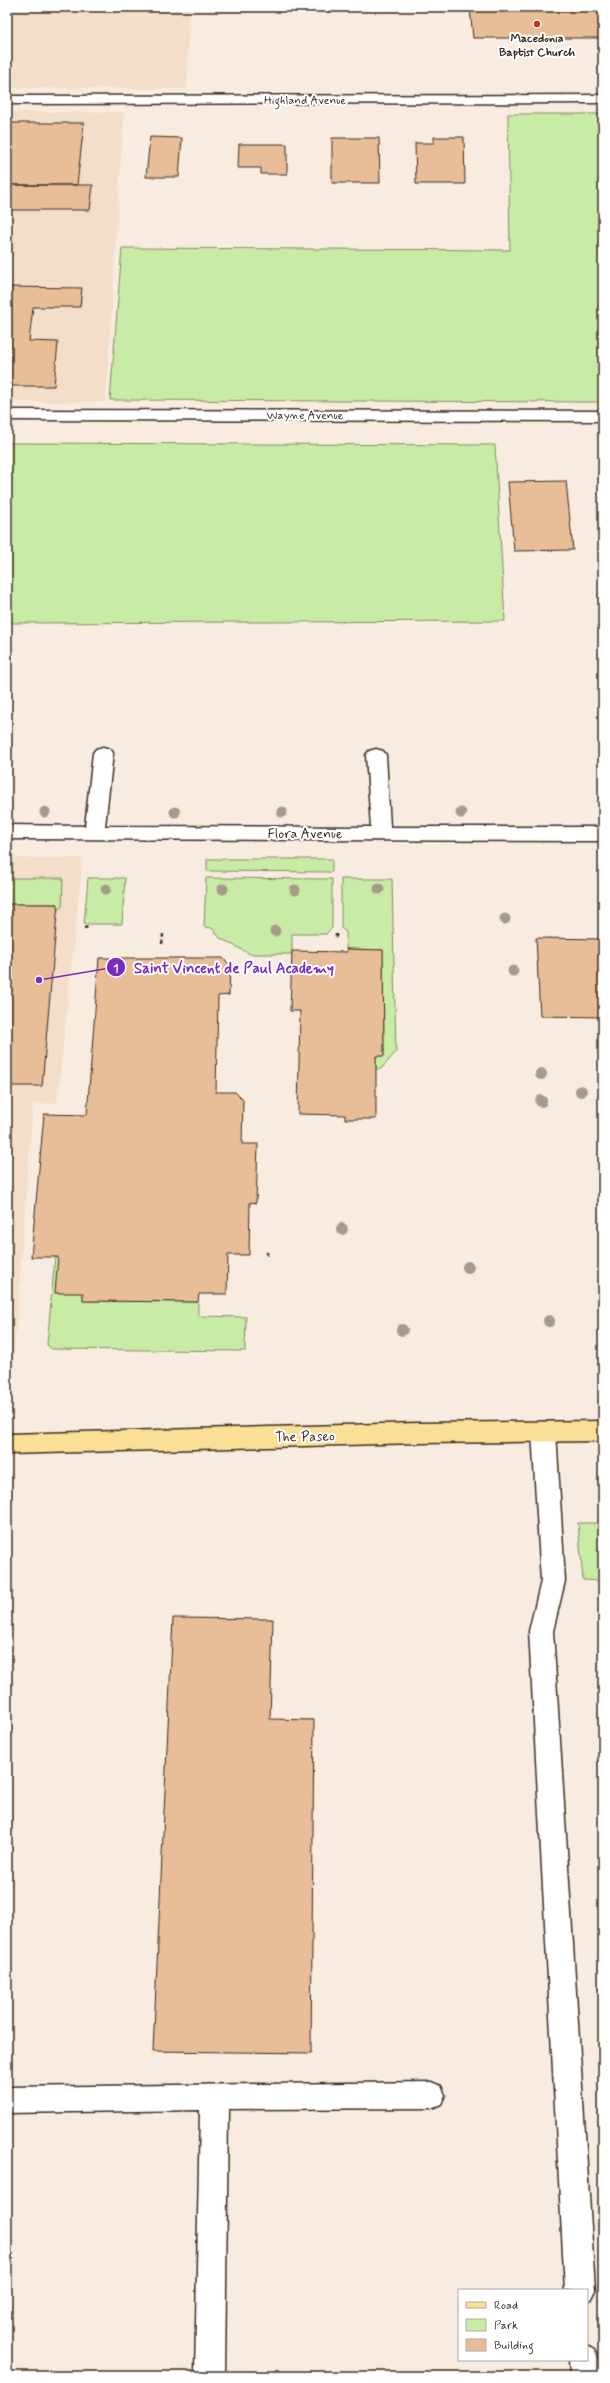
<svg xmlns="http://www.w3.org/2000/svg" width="610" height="2383" font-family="Mynerve,sans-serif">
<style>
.built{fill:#f3deca}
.green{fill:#c8eca5;stroke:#828b62}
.building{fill:#e7be97;stroke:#3b2a1e}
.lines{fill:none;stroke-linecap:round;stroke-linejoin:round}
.minor-casing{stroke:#3b2a1e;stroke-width:3}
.major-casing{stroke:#3b2a1e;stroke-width:3}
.path{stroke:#3b2a1e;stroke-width:2.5;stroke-dasharray:3.5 3;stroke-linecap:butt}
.minor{fill:#fff;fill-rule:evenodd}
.major{fill:#fadf96;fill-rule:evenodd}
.tree{fill:#a39c88}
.poi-dot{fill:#c8321e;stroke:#fff;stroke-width:1.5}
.labels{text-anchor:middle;stroke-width:4;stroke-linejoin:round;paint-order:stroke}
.far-poi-label{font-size:12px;font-weight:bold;fill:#3b2a1e;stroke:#fff}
.far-street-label{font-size:12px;fill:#3b2a1e;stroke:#fff}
.street-label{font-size:14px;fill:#3b2a1e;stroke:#fff}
.leader{fill:none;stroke:#7b2cbf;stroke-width:1.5}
.callout-dot{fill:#7b2cbf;stroke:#fff;stroke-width:1.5}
.mark-label{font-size:12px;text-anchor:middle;font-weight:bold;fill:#fff}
.callout-label{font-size:15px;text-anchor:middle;font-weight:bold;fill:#7b2cbf;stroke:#fff;stroke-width:4;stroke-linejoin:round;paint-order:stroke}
</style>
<rect width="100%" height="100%" fill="#f8ece0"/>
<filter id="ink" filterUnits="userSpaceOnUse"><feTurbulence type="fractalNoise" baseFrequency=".025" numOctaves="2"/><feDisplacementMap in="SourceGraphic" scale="8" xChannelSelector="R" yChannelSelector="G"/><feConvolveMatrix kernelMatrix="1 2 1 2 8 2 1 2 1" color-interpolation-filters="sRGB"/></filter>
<g filter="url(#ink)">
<path class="built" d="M7 7H189L187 89 7 88Z
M7 112H124L106 402H7Z
M7 858H83L57 1103 33 1104 13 1368H7Z"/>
<path class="green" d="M508 114H603V402L110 400 122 248 510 250Z
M7 443 495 445 505 621 7 623Z
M207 859H332V872L207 871Z
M7 878H63L62 907 58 909 57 904H7Z
M88 878H125L122 924H84Z
M206 878 332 879V928L326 934H292V954H250L220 938 212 928 204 927Z
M341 879H392L396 1052 381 1069H376V1056H384L383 950 346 949V932L341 928Z
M55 1257H58L83 1293V1301L198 1302V1316L246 1317 245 1351 52 1349 47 1345Z
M578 1523H603V1581L583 1580Z"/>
<path class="building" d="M519 7H603V38H473L470 9H520Z
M7 123H84L77 185H7Z
M150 137 182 138 179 177H146Z
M434 137H464L465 184H416L415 143H434Z
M332 138H379L380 183H332Z
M239 144H287V174H261V168H238Z
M7 185H93L90 210H7Z
M7 287 82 288 80 307H33L29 341 58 342 54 386H7Z
M566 481 573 550 514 551 508 482Z
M7 904H58L42 1086H7Z
M536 938 603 939V1017L540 1016Z
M346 949 383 950 384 1056H376V1119H345V1115L298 1114 300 1011H290L292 951 347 952Z
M99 958H223L230 965 229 995 218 996 216 1092H235L243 1100 242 1144H258L256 1203 250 1202 249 1255H228L227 1294H199L198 1302 83 1301V1293H55L58 1257H31L44 1114 87 1115Z
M173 1618 273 1619 270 1719 314 1720 311 2053 153 2051Z"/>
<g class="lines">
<defs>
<path id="minor" d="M603 95V103L7 104V96Z
M7 410 603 411V421L7 420Z
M103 747 110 749 113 753 105 826 371 827 366 755 369 751 376 749 383 751 386 755 390 827H603V841L7 839V825L85 826 93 753 96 749Z
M544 1422 552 1425 556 1432 565 1581 553 1631 595 2290 590 2300 587 2302V2290H565L529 1631 541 1581 532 1432 536 1425Z
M431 2082 441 2086 445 2095 441 2104 431 2108 228 2109 225 2376H195L200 2110 7 2113V2087Z
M587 2346 594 2350 599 2360 600 2376H570L569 2360H587Z"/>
<path id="major" d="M603 1421V1441L418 1443 7 1454V1434L418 1423Z"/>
</defs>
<use href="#minor" class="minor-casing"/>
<use href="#major" class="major-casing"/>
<path class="path" d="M84 928 89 927
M336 934V939
M162 944 163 934
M267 1252V1256"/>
<use href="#minor" class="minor"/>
<use href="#major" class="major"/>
</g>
<g class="tree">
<circle cx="45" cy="812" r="5.5"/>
<circle cx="175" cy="812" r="5.5"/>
<circle cx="282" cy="812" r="5.5"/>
<circle cx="461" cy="813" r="5.5"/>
<circle cx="106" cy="889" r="5.5"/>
<circle cx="223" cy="889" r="5.5"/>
<circle cx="379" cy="889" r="5.5"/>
<circle cx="295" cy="890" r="5.5"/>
<circle cx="505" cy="919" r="5.5"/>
<circle cx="275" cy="931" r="5.5"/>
<circle cx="513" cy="971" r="5.5"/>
<circle cx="541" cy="1074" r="6"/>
<circle cx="581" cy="1091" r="6"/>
<circle cx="541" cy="1101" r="6"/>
<circle cx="342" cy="1229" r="6"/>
<circle cx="468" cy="1267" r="6"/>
<circle cx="549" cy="1321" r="6"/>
<circle cx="402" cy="1330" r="6"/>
</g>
</g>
<circle class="poi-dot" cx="537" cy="24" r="4"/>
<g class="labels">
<g class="far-poi-label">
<text x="537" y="42">Macedonia<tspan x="537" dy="14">Baptist Church</tspan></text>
</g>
<g class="far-street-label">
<text x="305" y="104">Highland Avenue</text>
<text x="305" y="419">Wayne Avenue</text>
</g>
<g class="street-label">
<text x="305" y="838">Flora Avenue</text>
<text transform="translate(305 1436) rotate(-1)" y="5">The Paseo</text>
</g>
</g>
<path class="leader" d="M39 980L116 967"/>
<g class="callout-dot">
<circle cx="39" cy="980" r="4"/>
<circle cx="116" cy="967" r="10"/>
</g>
<g class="mark-label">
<text x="116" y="972">1</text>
</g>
<g class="callout-label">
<text x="234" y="973">Saint Vincent de Paul Academy</text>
</g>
<rect width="610" height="2383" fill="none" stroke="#fff" stroke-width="24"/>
<rect x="12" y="12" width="586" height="2359" fill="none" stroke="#3b2a1e" stroke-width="1.5" filter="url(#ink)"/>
<rect x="458" y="2289" width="130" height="72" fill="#ffffff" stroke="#b1aaa5"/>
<rect x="466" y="2302" width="20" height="6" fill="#fadf96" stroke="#b1aaa5"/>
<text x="494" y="2309" font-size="12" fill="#3b2a1e">Road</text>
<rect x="466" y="2319" width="20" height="12" fill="#c8eca5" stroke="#b1aaa5"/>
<text x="494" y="2329" font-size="12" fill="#3b2a1e">Park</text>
<rect x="466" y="2339" width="20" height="12" fill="#e7be97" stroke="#b1aaa5"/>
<text x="494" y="2349" font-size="12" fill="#3b2a1e">Building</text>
</svg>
